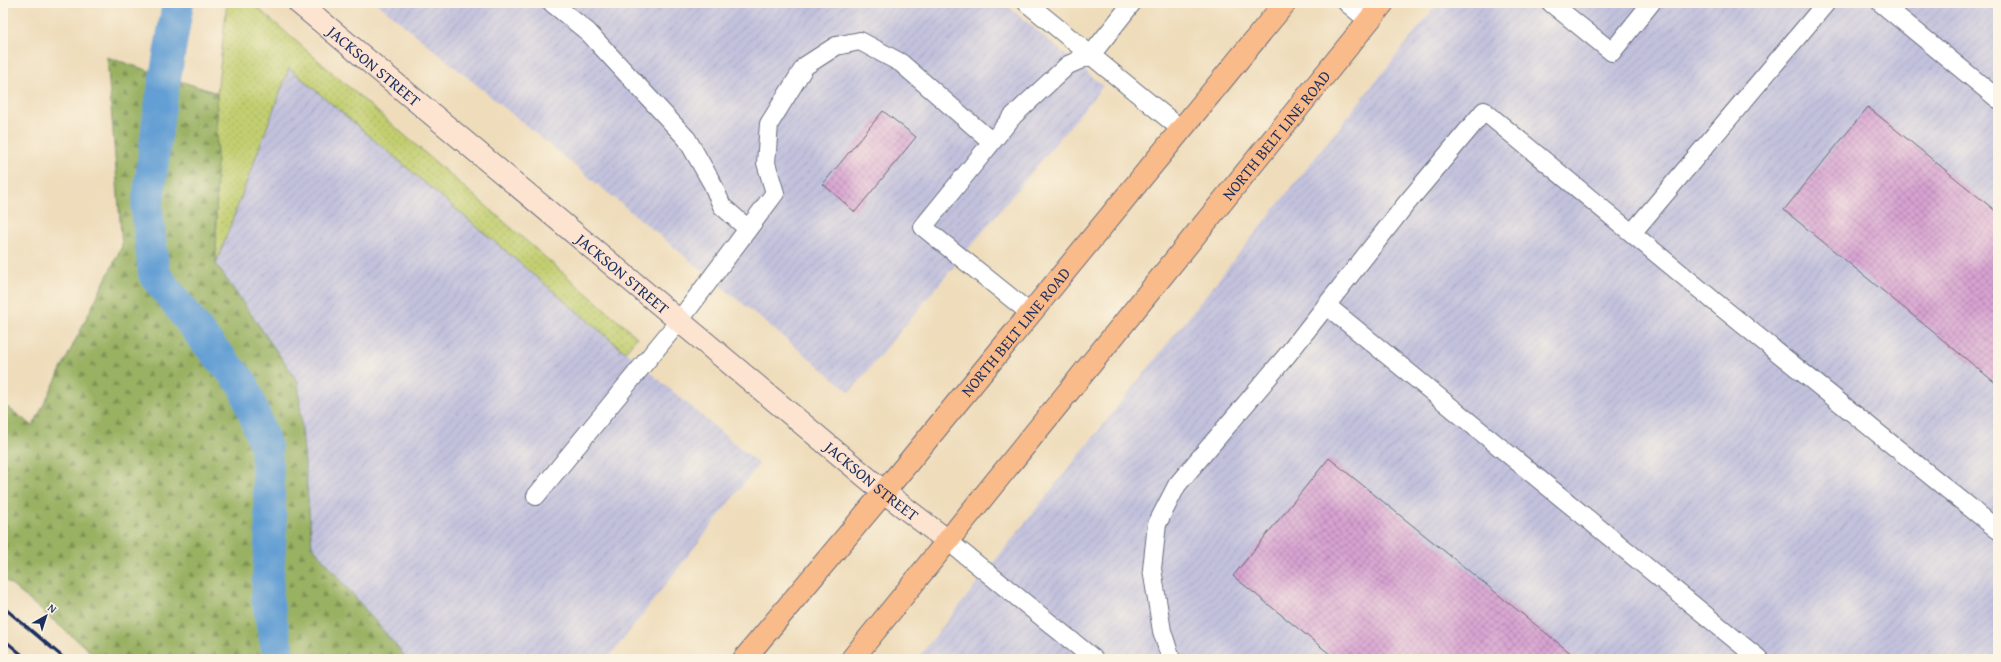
<svg xmlns="http://www.w3.org/2000/svg" width="2001" height="662" font-family="'Gentium Book Plus',serif">
<style>
.industrial{fill:url(#industrial-furrows)}
.grass{fill:url(#grass-dots);stroke:#6e7e67}
.forest{fill:url(#forest-firs);stroke:#5a7060}
.lines{fill:none;stroke-linecap:round;stroke-linejoin:round}
.canal{stroke:#649fd4;stroke-width:32}
.building{fill:url(#building-cross-hatch)}
.lane-casing{stroke:#656c7e;stroke-width:20}
.secondary-casing{stroke:#656c7e;stroke-width:24}
.primary-casing{stroke:#656c7e;stroke-width:24}
.lane{stroke:#fff;stroke-width:18}
.secondary{stroke:#fde4d1;stroke-width:22}
.primary{stroke:#fabb8b;stroke-width:22}
.rail{stroke:#1b2f5e;stroke-width:3}
.labels{text-anchor:middle;stroke-width:4;stroke-linejoin:round;paint-order:stroke}
.street-label{font-size:16px;fill:#1b2f5e;stroke:#fcf5e5}
</style>
<defs>
<pattern id="industrial-furrows" width="10" height="10" patternUnits="userSpaceOnUse"><rect width="10" height="10" fill="#c2c1dc"/><path d="M-1 1l2-2M0 10L10 0M9 11l2-2" fill="none" stroke="#a6a6bf"/></pattern>
<pattern id="grass-dots" width="8" height="8" patternUnits="userSpaceOnUse"><rect width="8" height="8" fill="#c2ce70"/><path d="M2 2h.1M6 6h.1" fill="none" stroke="#a6b163" stroke-width="1.8" stroke-linecap="round"/></pattern>
<pattern id="forest-firs" width="22" height="20" patternUnits="userSpaceOnUse"><rect width="22" height="20" fill="#99b162"/><path d="M5 1l3.5 6h-7zM16 11l3.5 6h-7z" fill="#7c9054"/></pattern>
<pattern id="building-cross-hatch" width="8" height="8" patternUnits="userSpaceOnUse"><rect width="8" height="8" fill="#d8a3d1"/><path d="M0 0l8 8M0 8l8-8" fill="none" stroke="#ae85ad"/></pattern>
</defs>
<rect width="100%" height="100%" fill="#fcf5e5"/>
<filter id="ink" filterUnits="userSpaceOnUse"><feTurbulence type="fractalNoise" baseFrequency=".025" numOctaves="2"/><feDisplacementMap in="SourceGraphic" scale="8" xChannelSelector="R" yChannelSelector="G"/><feConvolveMatrix kernelMatrix="1 2 1 2 8 2 1 2 1" color-interpolation-filters="sRGB"/></filter>
<filter id="wash" filterUnits="userSpaceOnUse"><feTurbulence type="fractalNoise" baseFrequency=".012" numOctaves="4" result="noise"/><feDisplacementMap in="SourceGraphic" scale="16" xChannelSelector="R" yChannelSelector="G"/><feGaussianBlur stdDeviation="0.9" result="paint"/><feColorMatrix in="noise" values="0 0 0 0 0 0 0 0 0 0 0 0 0 0 0 0 0 1.4 0 .05"/><feComposite in="paint" operator="in"/></filter>
<g filter="url(#wash)">
<rect width="100%" height="100%" fill="#eedcba"/>
<path class="industrial" d="M377 3H1004L1103 86 850 392Z
M1438 3H1998V659H917Z
M289 68 759 464 608 659H407L312 546 298 382 216 264Z"/>
<path class="grass" d="M227 3H252L637 337 625 352 289 68 216 264 217 93Z"/>
<path class="forest" d="M107 57 217 93 216 264 298 382 312 546 407 659H99L3 578V404L33 426 122 246Z"/>
<g class="lines">
<path class="canal" d="M178 3 159 113 147 209 154 274 204 339 243 384 266 447 271 526 267 598 279 659"/>
</g>
<g id="blocks">
<path class="building" d="M1868 107 1998 213V385L1784 210Z
M883 111 916 137 855 212 823 184Z
M1329 458 1578 659H1336L1233 576Z"/>
</g>
</g>
<g filter="url(#ink)">
<use href="#blocks" fill-opacity="0" stroke="#656c7e" stroke-width="1"/>
<g class="lines">
<defs>
<path id="lane" d="M552 3 588 32 687 139 712 183 722 206 748 229
M1027 3 1181 129
M1347 3 1369 21
M1551 3 1612 52 1651 3
M1881 3 1998 99
M1632 233 1826 3
M1326 305 1759 659
M1030 313 923 227 1013 116 1068 65 1091 55 1132 3
M536 496 679 321 775 193 766 163 769 124 805 66 836 46 860 41 901 63 992 142
M948 541 1094 659
M1171 659 1162 631 1152 569 1157 524 1177 485 1288 354 1406 204 1484 111 1720 306 1998 530"/>
<g id="secondary">
<path id="s1" d="M299 3 884 492 948 541"/>
</g>
<g id="primary">
<path id="s2" d="M744 659 884 492 1285 3"/>
<path id="s3" d="M852 659 1383 3"/>
</g>
</defs>
<use href="#lane" class="lane-casing"/>
<use href="#secondary" class="secondary-casing"/>
<use href="#primary" class="primary-casing"/>
<use href="#lane" class="lane"/>
<use href="#secondary" class="secondary"/>
<use href="#primary" class="primary"/>
<path class="rail" d="M3 607 65 659
M3 639 27 659"/>
</g>
</g>
<g class="labels">
<g class="street-label">
<text dy="6" stroke="none"><textPath href="#s1" startOffset="98">JACKSON STREET</textPath></text>
<text dy="6" stroke="none"><textPath href="#s3" startOffset="674">NORTH BELT LINE ROAD</textPath></text>
<text dy="6" stroke="none"><textPath href="#s1" startOffset="422">JACKSON STREET</textPath></text>
<text dy="6" stroke="none"><textPath href="#s2" startOffset="425">NORTH BELT LINE ROAD</textPath></text>
<text dy="6" stroke="none"><textPath href="#s1" startOffset="746">JACKSON STREET</textPath></text>
</g>
</g>
<rect width="2001" height="662" fill="none" stroke="#fcf5e5" stroke-width="16"/>
<g transform="translate(46 616) rotate(39)" stroke="#fcf5e5" stroke-width="3" paint-order="stroke">
<path d="M0-3L7 15L0 10L-7 15Z" fill="#1b2f5e"/>
<text y="-6" font-size="11" font-weight="bold" text-anchor="middle" fill="#1b2f5e">N</text>
</g>
</svg>
